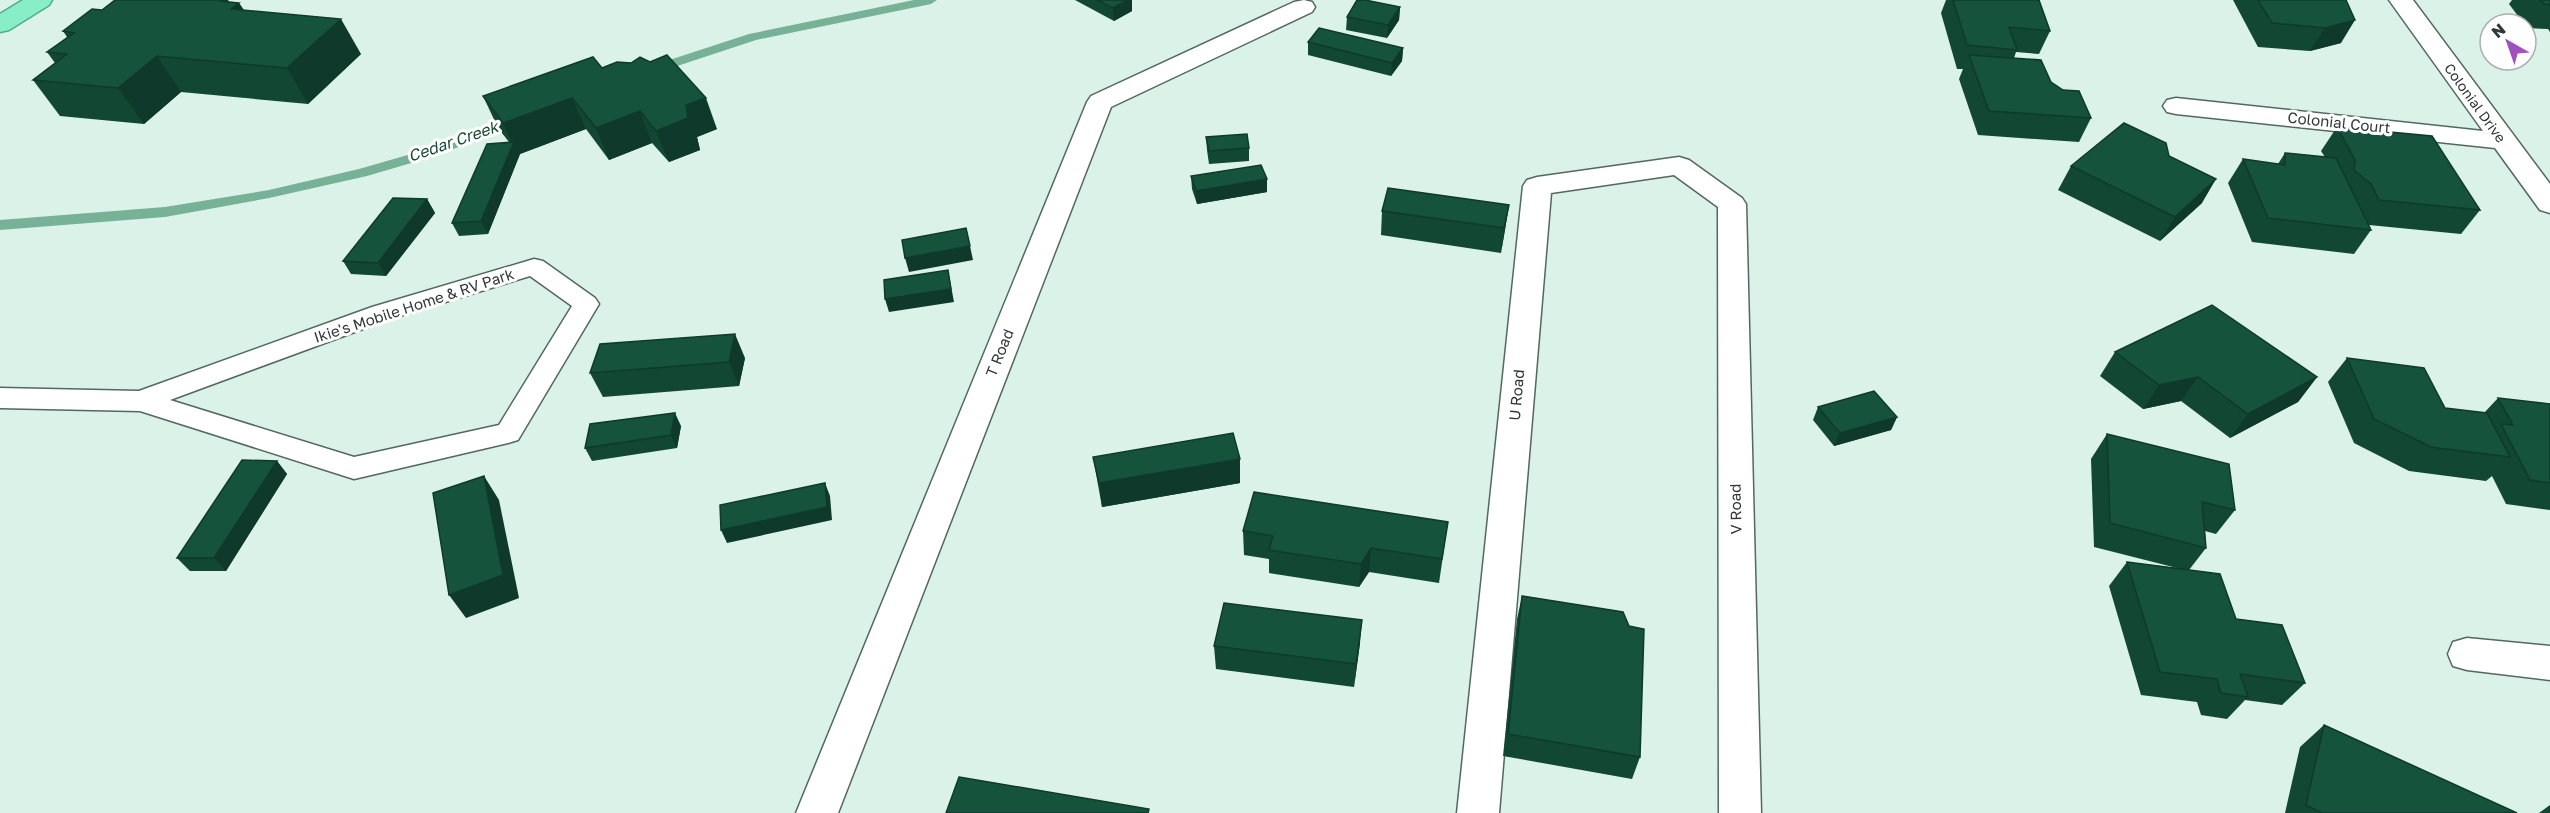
<svg xmlns="http://www.w3.org/2000/svg" width="2550" height="813" font-family="'Golos Text',sans-serif">
<style>
.lines{fill:none;stroke-linecap:round;stroke-linejoin:round}
.stream{fill:#76b198;fill-rule:evenodd}
.service-casing{stroke:#53685e;stroke-width:3}
.minor-casing{stroke:#53685e;stroke-width:3}
.trunk-casing{stroke:#55ab8a;stroke-width:3}
.service{fill:#fff;fill-rule:evenodd}
.minor{fill:#fff;fill-rule:evenodd}
.trunk{fill:#88eec7;fill-rule:evenodd}
.wall{fill:#124734}
.shaded-wall{fill:#0f3a2b}
.building{fill:#15533d;stroke:#0f3a2b;stroke-width:1.5}
.labels{text-anchor:middle;stroke-width:6;stroke-linejoin:round;paint-order:stroke}
.far-street-label{font-size:14px;fill:#2f3834;stroke:#fff}
.street-label{font-size:15px;fill:#2f3834;stroke:#fff}
.water-label{font-size:16px;font-style:italic;fill:#184836;stroke:#fff}
</style>
<rect width="100%" height="100%" fill="#daf2e7"/>
<g class="lines">
<path class="stream" d="M914 0H937L931 4 756 40 653 74 647 70 648 67 749 34Z
M519 115 526 119 524 122 435 156 367 176 269 198 165 217 0 230V220L165 207 269 190 359 169 425 150Z"/>
<defs>
<path id="service" d="M534 259 543 261 595 298 599 304 518 440 508 443 354 479 140 411 0 408V388L139 391 372 307ZM530 276 572 306 499 425 354 457 170 400 390 319Z"/>
<path id="minor" d="M1304 0 1312 2 1315 7 1312 12 1111 107 838 813H796L1087 102 1091 96 1294 2Z
M2389 0H2413L2550 184V213L2540 210 2495 148 2176 114 2167 112 2163 106 2167 100 2176 98 2483 131Z
M1679 157 1689 160 1742 198 1746 204 1761 813H1719L1718 207 1674 175 1551 193 1499 813H1457L1523 186 1527 180 1537 177Z
M2467 638 2550 646V680L2467 670 2453 666 2448 654 2453 642Z"/>
<path id="trunk" d="M23 0H52L49 5 9 30 0 32V14Z"/>
</defs>
<use href="#service" class="service-casing"/>
<use href="#minor" class="minor-casing"/>
<use href="#trunk" class="trunk-casing"/>
<use href="#service" class="service"/>
<use href="#minor" class="minor"/>
<use href="#trunk" class="trunk"/>
</g>
<path class="wall" d="M1075 0H1132V11L1114 21Z
M1946 0H2039L2050 31 2039 54 2016 52 2014 58 2051 82 2091 118 2079 142 1978 135 1959 79 1963 69H1957L1941 13Z
M2233 0H2346L2341 43 2310 51 2258 47Z
M2512 0H2550V32L2548 29 2526 28V24H2524L2509 4Z
M229 2 239 3 244 10 361 54 308 104 181 92 144 124 60 116 33 80 55 63 47 52 67 37 63 31 102 10Z
M1400 7 1399 20 1387 38 1346 30 1347 17Z
M1308 42 1403 48 1402 61 1391 76 1308 55Z
M602 68 717 129 697 137 700 150 669 162 652 143 609 160 586 129 520 154 488 234 459 236 452 223 509 142 498 128 483 96Z
M2337 127 2480 210 2461 234 2369 225 2371 230 2354 254 2252 242 2228 183 2243 159 2278 164 2285 153 2325 157 2321 151Z
M1206 137 1249 148V161L1209 164 1207 150Z
M2169 156 2202 203 2160 241 2058 190 2071 166Z
M1191 176 1267 192 1197 204 1192 189Z
M427 199 435 213 386 276 351 274 343 261Z
M1509 205 1501 253 1381 235 1382 211Z
M2115 352 2317 377 2298 402 2230 438 2181 401 2143 409 2100 376Z
M745 358 739 386 603 397 590 373Z
M2347 358 2445 408 2484 413 2498 398 2550 404V510L2506 504 2492 476 2486 481 2409 471 2354 443 2328 382Z
M1818 407 1897 417 1891 430 1834 446 1813 420Z
M681 426 677 448 592 461 585 448Z
M2107 434 2235 510 2216 534 2205 531 2206 548 2189 570 2236 619 2305 683 2282 705 2245 700 2227 719 2201 715 2197 702 2141 695 2109 586 2127 562 2177 568 2094 547 2091 459Z
M1093 457 1240 483 1102 507Z
M277 461 287 474 226 571H190L177 558Z
M1448 522 1439 583 1369 572 1359 587 1269 573V559L1244 555 1243 531Z
M1522 596 1640 757 1632 779 1503 756 1517 619Z
M1360 643 1354 687 1216 669 1214 646Z
M2324 725 2517 813H2285L2300 747Z
M2550 805V813H2539Z"/>
<path class="shaded-wall" d="M221 0H228L233 8 239 3 261 38 220 1Z
M1128 0H1132V11L1114 21 1113 8Z
M1400 7 1399 20 1387 38 1388 25Z
M341 19 361 54 308 104 287 68Z
M2355 20 2341 43 2310 51 2325 28Z
M1403 48 1402 61 1391 76 1392 63Z
M157 56 181 92 144 124 118 88Z
M572 98 586 129 520 154 488 234 481 221 513 145 503 123Z
M706 98 717 129 697 137 700 150 669 162 656 131 686 105Z
M640 111 652 143 609 160 596 128Z
M1267 179V192L1197 204 1196 191Z
M2216 179 2202 203 2160 241 2175 217Z
M427 199 435 213 386 276 378 263Z
M1509 205 1505 230 1501 253 1504 228Z
M970 246 973 260 909 272 905 258Z
M948 270 954 302 889 312 885 299Z
M735 334 745 358 739 386 729 362Z
M2198 377 2181 401 2143 409 2159 385Z
M2317 377 2298 402 2230 438 2248 414Z
M675 413 681 426 677 448 671 435Z
M1897 417 1891 430 1834 446 1840 433Z
M1240 459V483L1102 507 1099 483Z
M277 461 287 474 226 571 214 558Z
M484 476 499 500 519 598 466 618 449 595Z
M825 483 830 496 832 520 727 543 721 530Z
M1371 548 1369 572 1359 587 1361 564Z
M1362 620 1360 643 1354 687 1356 664Z"/>
<path class="building" d="M115 0H221L220 1 239 3 231 9 341 19 287 68 157 56 118 88 33 80 67 54 47 52 74 33 63 31 92 9 102 10Z
M1097 0H1128L1113 8Z
M1357 0H1365L1400 7 1388 25 1347 17Z
M1953 0H2039L2050 31 2009 27 2017 50 1967 45Z
M2258 0H2346L2355 20 2325 28 2272 23Z
M2540 0H2550V5L2544 4Z
M1319 28 1403 48 1392 63 1308 42Z
M667 55 706 98 686 105 688 118 656 131 640 111 596 128 572 98 503 123 483 96 593 57 602 68 617 62 631 63 640 57 650 62Z
M1969 55 2041 60 2051 82 2063 90 2079 91 2091 118 1989 111Z
M2124 123 2166 143 2169 156 2216 179 2175 217 2071 166Z
M2337 127 2432 136 2480 210 2379 200 2371 184 2354 170 2355 160Z
M1247 134 1249 148 1209 151 1206 137Z
M514 142 481 221 452 223 487 144Z
M2285 153 2336 158 2371 230 2268 218 2243 159 2285 165Z
M1261 165 1267 179 1196 191 1191 176Z
M1388 188 1509 205 1504 228 1382 211Z
M393 198 427 199 378 263 343 261Z
M966 228 970 246 905 258 902 240Z
M948 270 951 289 885 299 884 280Z
M2212 305 2317 377 2248 414 2198 377 2159 385 2115 352Z
M735 334 729 362 590 373 600 344Z
M2347 358 2424 368 2445 408 2487 413 2510 457 2431 447 2374 419Z
M1874 391 1897 417 1840 433 1818 407Z
M2498 398 2550 404V483L2530 480 2501 424 2513 425Z
M675 413 671 435 585 448 590 424Z
M1233 433 1240 459 1099 483 1093 457Z
M2107 434 2229 464 2235 510 2202 502 2206 548 2110 523Z
M242 460 277 461 214 558H177Z
M484 476 503 575 449 595 433 493Z
M825 483 827 507 721 530 720 505Z
M1254 492 1448 522 1442 559 1371 548 1361 564 1269 550 1273 536 1243 531Z
M2127 562 2220 574 2236 619 2282 625 2305 683 2240 674 2248 697 2221 693 2217 679 2160 672Z
M1522 596 1623 612 1629 626 1644 629 1640 757 1508 734Z
M1224 603 1362 620 1356 664 1214 646Z
M2324 725 2517 813H2322L2306 805Z
M959 777 1149 809 1148 813H946Z"/>
<g class="labels">
<g class="far-street-label">
<text transform="translate(2475 103) rotate(54)" y="5">Colonial Drive</text>
</g>
<g class="street-label">
<text transform="translate(2339 123) rotate(6)" y="5">Colonial Court</text>
<text transform="translate(414 306) rotate(-18)" y="5">Ikie's Mobile Home &amp; RV Park</text>
<text transform="translate(1000 353) rotate(-68)" y="5">T Road</text>
<text transform="translate(1517 395) rotate(-85)" y="5">U Road</text>
<text transform="translate(1736 509) rotate(-91)" y="5">V Road</text>
</g>
<g class="water-label">
<text transform="translate(453 141) rotate(-19)" y="6">Cedar Creek</text>
</g>
</g>
<g transform="translate(2508 42) rotate(320)"><circle r="28" fill="#ffffff" stroke="#acafae" stroke-width="1.5"/>
<path d="M0-4.5L10 22L0 15L-10 22Z" fill="#a150bf"/>
<text y="-9" font-size="16" font-weight="bold" text-anchor="middle" fill="#2f3834">N</text>
</g>
</svg>
